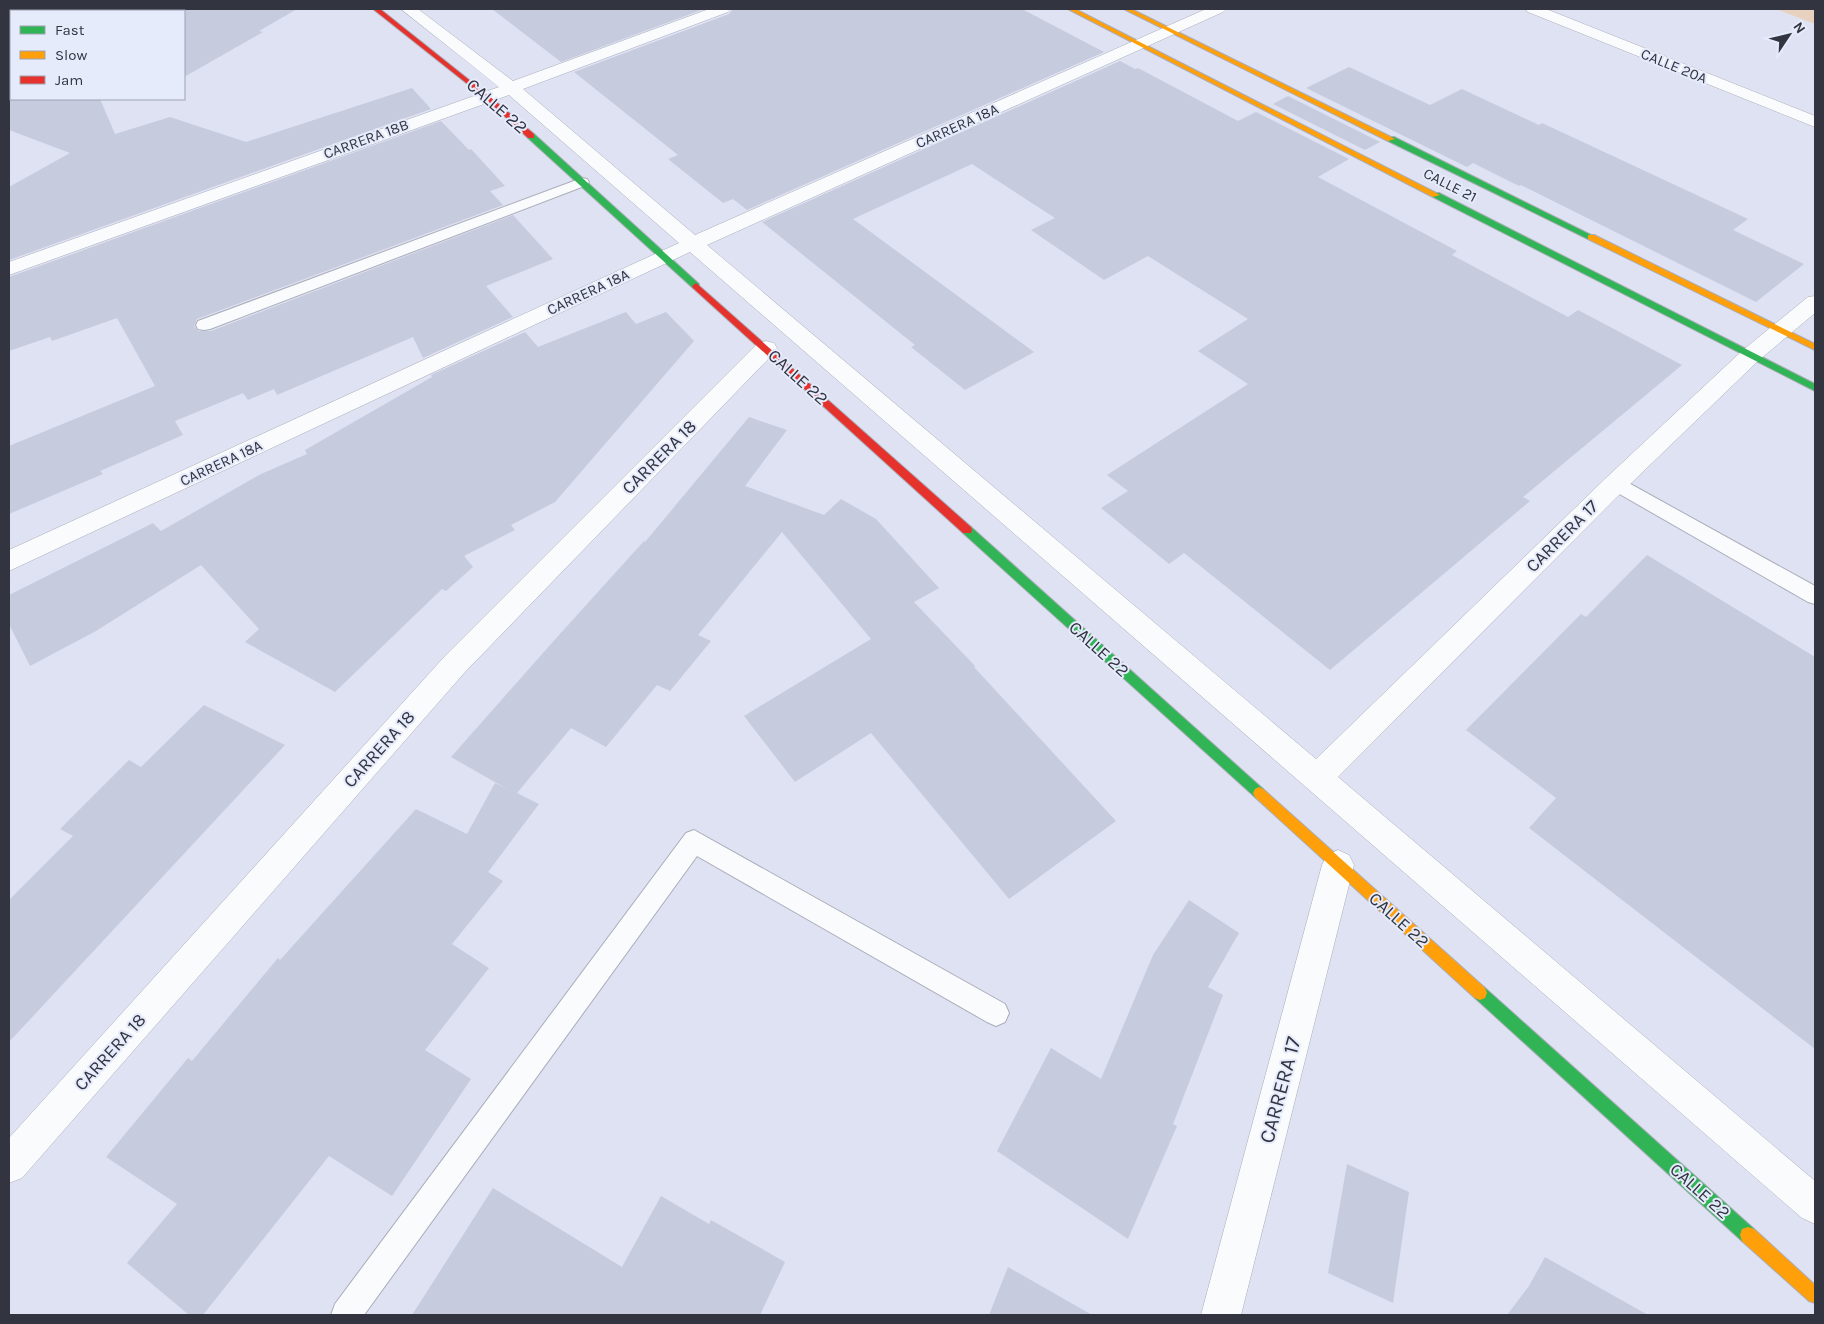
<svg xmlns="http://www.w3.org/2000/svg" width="1824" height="1324" font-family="Karla,sans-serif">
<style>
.green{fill:#e9d1bf}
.building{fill:#c7cbde}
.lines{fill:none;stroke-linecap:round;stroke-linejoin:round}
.lane-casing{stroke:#aaadb9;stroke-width:2}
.street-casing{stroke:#aaadb9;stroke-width:1}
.fast-casing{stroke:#aaadb9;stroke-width:2}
.slow-casing{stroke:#aaadb9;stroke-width:2}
.jam-casing{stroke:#aaadb9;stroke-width:2}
.lane{fill:#fafbfd;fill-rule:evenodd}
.street{fill:#fafbfd;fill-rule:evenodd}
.fast{fill:#30b455;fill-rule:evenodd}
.slow{fill:#ff9f0a;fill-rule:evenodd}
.jam{fill:#e5322d;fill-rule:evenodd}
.labels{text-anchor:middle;stroke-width:4;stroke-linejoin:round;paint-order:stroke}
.far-street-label{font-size:15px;fill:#323540;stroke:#e6ebfc}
.street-label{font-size:18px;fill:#323540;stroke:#e6ebfc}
.near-street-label{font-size:21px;fill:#323540;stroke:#e6ebfc}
</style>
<rect width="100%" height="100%" fill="#dee2f2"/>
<path class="green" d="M1776 9H1815V24Z"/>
<path class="building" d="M184 9H297L259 31 263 32 184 77Z
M492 9H704L561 62Z
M733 9H1022L1104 52 747 210 733 199 723 203 668 159 678 155 574 72 729 14Z
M1120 61 1135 69 1138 68 1238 121 1256 112 1349 159 1318 177 1457 251 1452 255 1568 317 1578 310 1682 365 1523 497 1530 501 1330 670 1184 553 1169 564 1101 508 1128 491 1107 475 1248 384 1198 351 1248 319 1148 256 1104 280 1031 230 1055 218 972 164 853 219 1034 352 965 390 911 347 915 345 762 222Z
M1349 67 1430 105 1462 89 1539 125 1542 123 1748 219 1733 230 1804 264 1756 302 1521 185 1519 186 1473 163 1467 167 1306 88Z
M412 88 431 109 9 260V187L70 153 9 130V99H100L115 134 170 117 246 142Z
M1288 96 1380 142 1365 150 1273 104Z
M441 121 469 150 471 149 505 186 490 191 503 205 197 319 194 326 198 331H211L513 215 553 259 486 286 513 317 423 358 413 337 277 395 274 389 248 400 243 393 175 421 183 435 100 471 103 474 9 514V446L155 386 117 318 52 341 50 337 9 351V277Z
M626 312 636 324 666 312 694 341 555 502 511 525 515 530 464 556 473 567 446 591 442 589 335 692 245 642 259 629 201 565 96 631 30 666 9 624V595L153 523 161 531 261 474 307 454 305 450 432 377 431 375 525 332 538 347Z
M749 417 787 430 745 486 824 515 841 499 876 519 939 588 914 602 975 666 974 667 1116 821 1009 899 871 733 795 782 744 716 871 639 782 532 698 635 711 641 670 691 657 685 606 747 571 728 517 793 539 804 488 872 503 881 452 944 489 968 425 1050 471 1079 392 1196 329 1156 203 1315H189L127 1263 177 1204 106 1157 188 1058 192 1061 278 958 280 960 416 809 467 834 495 783 507 789 451 757 559 635 644 541 645 542Z
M1647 555 1815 657V1049L1529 828 1556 798 1466 730 1581 614 1586 617Z
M204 705 285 745 9 1042V900L73 836 60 829 129 760 141 767Z
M1189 900 1239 933 1208 987 1223 995 1173 1124 1177 1126 1128 1239 997 1151 1051 1048 1101 1079 1153 955Z
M1347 1164 1409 1192 1393 1303 1328 1273Z
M493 1188 622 1267 661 1196 709 1224 711 1220 785 1262 760 1315H412Z
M1545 1257 1648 1315H1507L1529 1286Z
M1008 1267 1092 1315H989Z"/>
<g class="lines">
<defs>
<path id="lane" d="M582 178 587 179 589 182 587 185 210 329 204 330 198 329 196 325 198 321Z
M1616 476 1815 586V604L1808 602 1609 488 1607 483 1609 478Z
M694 830 1005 1004 1009 1013 1005 1022 996 1026 987 1022 697 856 364 1315H331L335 1304 686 833Z"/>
<path id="street" d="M401 9H418L513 81 709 9H731L728 12 523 89 695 235 1206 9H1226L1223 12 707 245 1316 759 1607 477 1743 350 1808 297 1815 296V313L1759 360 1625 489 1338 777 1815 1181V1224L1802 1218 690 252 9 571V550L679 243 509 95 9 275V262L499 87Z
M1525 9H1546L1815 116V127L1528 12Z
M766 341 774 343 777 348 774 353 465 672 22 1178 9 1183V1138L445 656 758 343Z
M1338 850 1349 855 1354 865 1241 1315H1201L1322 865 1327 855Z"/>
<path id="fast" d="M98 9H107L104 11H95Z
M528 134H534L699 284V288H693L528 138Z
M1388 137H1394L1595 237 1588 239 1388 141Z
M1433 193H1439L1815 384V391L1433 197Z
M967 526 971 527 1263 789 1265 793 1263 797 1259 799 1255 797 963 533 962 530 963 527Z
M1480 986 1485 988 1754 1229 1756 1235 1754 1241 1748 1243 1742 1241 1475 998 1473 993 1475 988Z"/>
<path id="slow" d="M1068 9H1075L1440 195 1433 197Z
M1124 9H1131L1395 139 1388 141Z
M11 51V55L9 56V52Z
M1588 235H1594L1815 344V350L1588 239Z
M1259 787 1263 789 1485 988 1487 993 1485 998 1480 1000 1475 998 1255 797 1253 793 1255 789Z
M1748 1227 1754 1229 1815 1285V1303L1809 1301 1742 1241 1740 1235 1742 1229Z"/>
<path id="jam" d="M28 9H37L34 11H25Z
M373 9H380L488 95 534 134V138H528L484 97Z
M696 283 971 527 972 530 971 533H963L693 288 692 286Z"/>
</defs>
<use href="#lane" class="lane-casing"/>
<use href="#street" class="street-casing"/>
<use href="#fast" class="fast-casing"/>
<use href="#slow" class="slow-casing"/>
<use href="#jam" class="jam-casing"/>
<use href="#lane" class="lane"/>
<use href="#street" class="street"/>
<use href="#fast" class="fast"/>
<use href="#slow" class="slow"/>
<use href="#jam" class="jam"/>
</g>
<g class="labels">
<g class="far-street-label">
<text transform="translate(1674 66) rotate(22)" y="5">CALLE 20A</text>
<text transform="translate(957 126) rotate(-24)" y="5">CARRERA 18A</text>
<text transform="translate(366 139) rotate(-20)" y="5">CARRERA 18B</text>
<text transform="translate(1450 185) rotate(27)" y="5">CALLE 21</text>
<text transform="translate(588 292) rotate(-25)" y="5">CARRERA 18A</text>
<text transform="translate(221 463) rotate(-25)" y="5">CARRERA 18A</text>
</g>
<g class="street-label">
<text transform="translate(497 106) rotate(41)" y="6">CALLE 22</text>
<text transform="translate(798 377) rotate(42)" y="6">CALLE 22</text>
<text transform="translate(659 457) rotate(-45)" y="6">CARRERA 18</text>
<text transform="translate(1562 536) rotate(-45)" y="6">CARRERA 17</text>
<text transform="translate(1099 649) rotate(42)" y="6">CALLE 22</text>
<text transform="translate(379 749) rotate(-48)" y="6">CARRERA 18</text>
<text transform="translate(1399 920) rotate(42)" y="6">CALLE 22</text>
<text transform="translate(110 1052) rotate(-48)" y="6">CARRERA 18</text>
<text transform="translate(1700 1191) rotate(42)" y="6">CALLE 22</text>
</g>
<g class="near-street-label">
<text transform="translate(1280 1090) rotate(-75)" y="7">CARRERA 17</text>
</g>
</g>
<rect width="1824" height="1324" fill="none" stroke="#323540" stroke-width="20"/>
<rect x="10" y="10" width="175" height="90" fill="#e6ebfc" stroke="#9ea2b1"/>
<rect x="20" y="26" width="25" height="8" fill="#30b455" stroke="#9ea2b1"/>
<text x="55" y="35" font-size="15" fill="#323540">Fast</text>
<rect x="20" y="51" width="25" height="8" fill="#ff9f0a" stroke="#9ea2b1"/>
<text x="55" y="60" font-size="15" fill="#323540">Slow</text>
<rect x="20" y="76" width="25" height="8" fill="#e5322d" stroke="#9ea2b1"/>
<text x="55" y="85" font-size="15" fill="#323540">Jam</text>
<g transform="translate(1789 35) rotate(55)" stroke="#e6ebfc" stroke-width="4" paint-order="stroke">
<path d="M0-4L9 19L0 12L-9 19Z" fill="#323540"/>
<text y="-8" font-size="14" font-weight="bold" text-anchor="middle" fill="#323540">N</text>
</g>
</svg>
